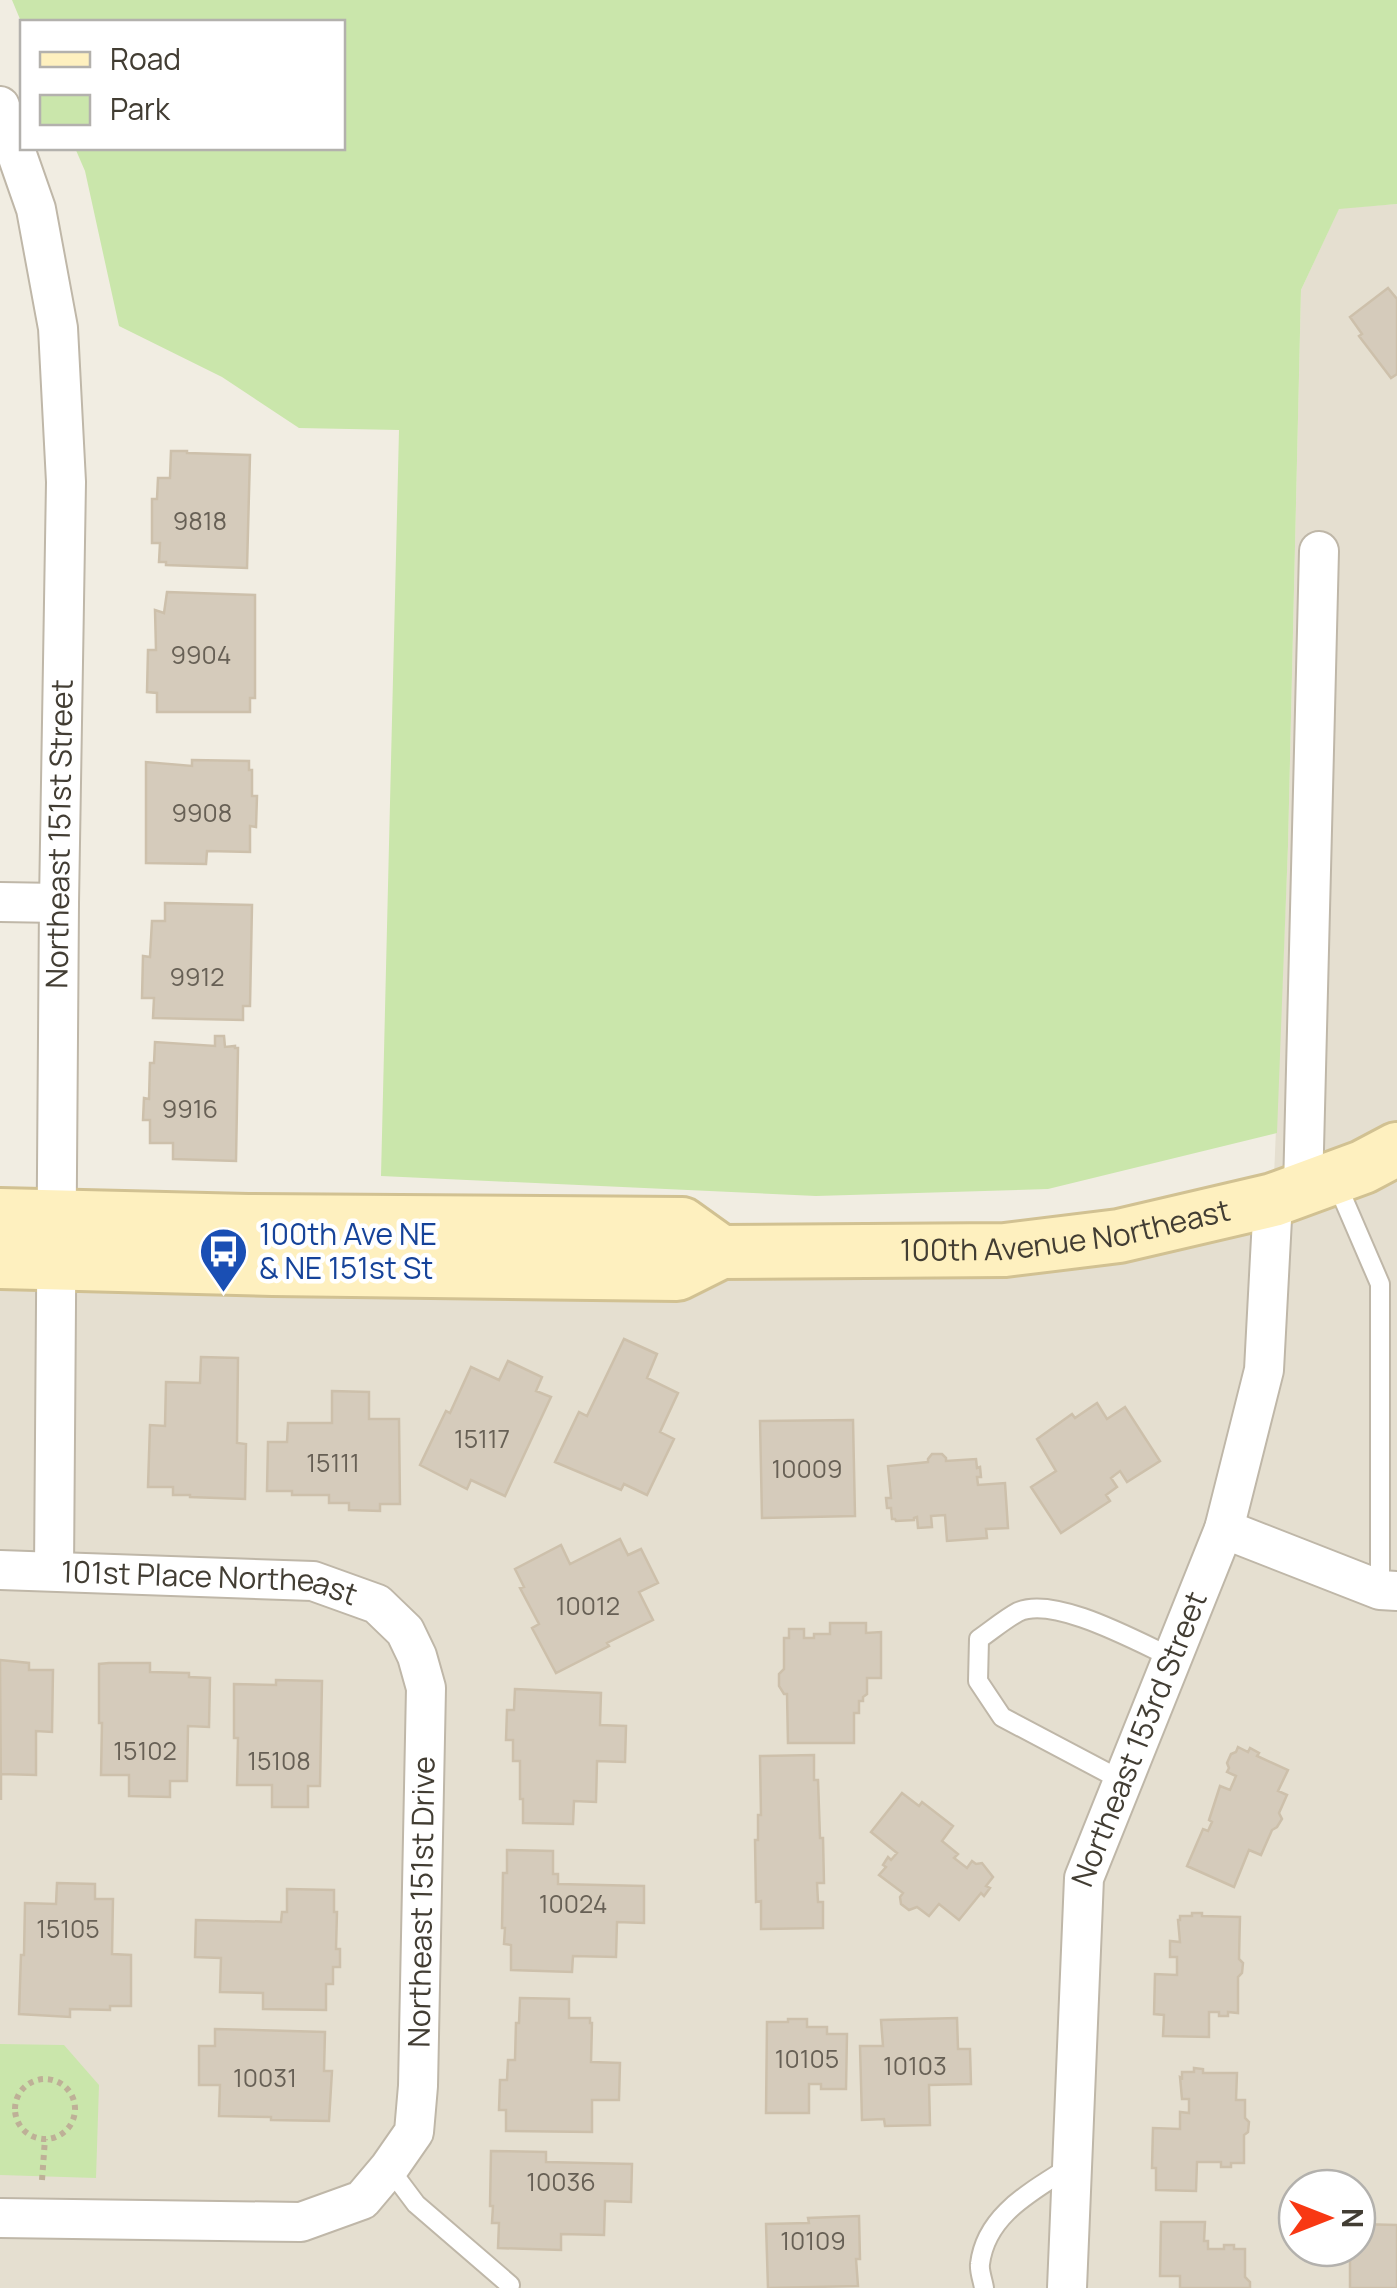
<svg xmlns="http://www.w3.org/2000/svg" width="1397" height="2288" font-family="Manrope,sans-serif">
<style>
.residential{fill:#e5dfd0;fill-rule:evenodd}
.green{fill:#cae6ab}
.building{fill:#d5cbbb;stroke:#cdc0ab;stroke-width:2.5}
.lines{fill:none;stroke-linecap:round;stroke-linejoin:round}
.lane-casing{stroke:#bfb7a8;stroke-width:22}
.street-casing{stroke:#bfb7a8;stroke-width:42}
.secondary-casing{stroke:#d1c192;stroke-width:58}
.path{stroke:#beb097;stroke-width:6;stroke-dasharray:5 5;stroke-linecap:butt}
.lane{stroke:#fff;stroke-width:18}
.street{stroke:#fff;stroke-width:38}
.secondary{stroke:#fef0bf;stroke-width:52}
.labels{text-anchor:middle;stroke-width:9;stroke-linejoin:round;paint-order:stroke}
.number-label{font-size:25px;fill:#676055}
.street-label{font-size:30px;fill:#423d33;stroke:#fff}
.transit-label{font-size:30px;fill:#164399;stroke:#fff;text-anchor:start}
</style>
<rect width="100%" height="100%" fill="#f1ede2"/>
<path class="residential" d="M1397 204V2288H0V1241L721 1252 1273 1200 1288 846 1301 290 1339 208ZM1297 2188H1357V2248H1297Z"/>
<path class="green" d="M12 0H1397V204L1339 209 1301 290 1288 846 1277 1133 1048 1189 816 1196 381 1176 399 430 299 428 222 377 119 326 85 171 75 148H342V22H22V24Z
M0 2044 64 2045 99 2085 96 2178 0 2175Z"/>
<path class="building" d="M1388 288 1397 299V374L1391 378 1359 336 1362 334 1350 317Z
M171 451H187V453L250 455 247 568 166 565V562H159L160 543H152V499H157L158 478H170Z
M167 592 255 595V698H250V712H157V693L147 692 148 650H156L155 610 164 613Z
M192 760 249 761V770H252V796H257L256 827 250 826V852L207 851 206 864 146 863V762L192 766Z
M165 903 252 905 250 1006H243V1020L153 1018 154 998H142L143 956 150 957 152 921H165Z
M215 1036H224L225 1047 235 1046V1048H238L236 1161 173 1159V1143H150V1120H143L144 1098 149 1099 150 1063H154L155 1042 215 1046Z
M624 1339 657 1354 647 1378 678 1393 660 1432 674 1439 647 1495 624 1484 621 1490 555 1462 579 1412 587 1416Z
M201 1357 238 1358 237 1443 246 1444 245 1499 190 1497V1495H173V1487H148L150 1425 165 1426 166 1382 200 1383Z
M508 1361 542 1377 536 1391 551 1397 505 1496 471 1480 467 1489 420 1465 446 1411 450 1413 471 1367 499 1380Z
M332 1391 369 1392V1419H399L400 1504H380V1511L349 1510V1503H329V1495H292V1491H267L268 1442H287L288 1423H332Z
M1097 1403 1107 1419 1125 1407 1160 1461 1127 1482 1120 1471 1111 1478 1117 1487 1106 1495 1110 1501 1061 1533 1031 1487 1056 1471 1037 1439 1072 1414 1075 1418Z
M853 1420 855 1516 762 1518 760 1421Z
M932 1454H942L946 1458V1461L976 1459 977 1468 980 1467 981 1477H977L978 1485 1005 1483 1008 1528 986 1529 987 1538 947 1541 945 1515 931 1516 932 1527 918 1528 917 1517 914 1518V1520L896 1521 895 1519H892L891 1508H887L886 1498H891L888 1466 928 1462V1459Z
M620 1539 628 1555 641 1549 658 1583 639 1592 653 1620 607 1643 609 1646 556 1673 532 1628 539 1624 520 1588 524 1587 515 1569 561 1545 570 1564Z
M830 1623H866V1633L881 1632V1678H867V1694L863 1697V1701H859V1713H854V1743H788L787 1694H784L779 1686V1674L784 1669V1638H789V1629H804V1638H814V1634H830Z
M0 1660 29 1663V1670H53L52 1732 36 1731V1775L1 1774V1800Z
M109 1663H150V1672L189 1673V1677L210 1678 209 1727 188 1726 187 1781H170V1797L129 1796V1775H101L102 1723H99V1664Z
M276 1680 322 1681 320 1786H308V1807H272V1785H237L238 1738H234V1684L276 1685Z
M515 1689 601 1693 600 1725 626 1726 625 1762 597 1761 596 1802 574 1801 573 1824 523 1823V1799H520V1761H513V1740H506L507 1710H514Z
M1238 1747 1248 1752 1250 1748 1259 1753 1257 1756 1288 1770 1278 1791 1287 1795 1279 1813 1282 1819 1277 1827 1272 1830 1261 1855 1249 1850 1234 1887 1187 1866 1203 1829 1208 1831 1212 1822 1209 1820 1220 1786 1230 1790 1236 1776 1227 1772 1229 1768 1227 1763 1231 1754 1236 1752Z
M814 1755V1780H818L820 1838H823L824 1883H817L818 1902H823V1928L761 1929V1901L756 1902 755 1840H758V1815H761L760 1756Z
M902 1793 919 1806 922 1802 953 1826 942 1841 958 1854 954 1858 967 1868 972 1861 976 1864 982 1863 993 1877 986 1886 990 1888 984 1896 981 1893 959 1920 939 1904 929 1916 917 1907 909 1910 901 1904 900 1897 903 1893 879 1875 886 1867 883 1865 888 1857 891 1860 897 1853 871 1832Z
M507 1850 553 1851V1874H558V1884L644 1886V1923L617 1922 616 1957 573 1956 572 1972 511 1970V1945L504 1944 505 1928H502L503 1873H507Z
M57 1883 95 1884V1899H113L112 1954 131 1955V2006H110V2010L70 2009V2017L19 2014 21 1955H24L25 1903 56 1904Z
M287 1889 334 1890V1912H337L336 1949H340V1967H333V1984H326V2010L263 2009V1993L220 1992 221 1958 195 1957 196 1920 281 1922 282 1912H287Z
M1192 1913H1202V1916L1240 1917 1239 1959 1243 1963 1242 1973 1238 1977V2013L1228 2012V2016H1219V2012H1209V2037L1163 2036 1164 2015 1154 2014 1155 1974 1177 1975V1957H1170V1941L1180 1942 1178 1920H1180V1916H1192Z
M520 1998 569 1999V2018H590V2023H592L591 2062 620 2063 619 2100H592V2132L506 2131V2110H499L500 2080H507L508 2060H515L516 2023H519Z
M957 2018 958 2049H970L971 2084 929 2085 930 2125 885 2126 884 2119 862 2120 860 2046H883L881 2020Z
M788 2019H807V2027H827V2034H847L846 2089H821V2084H809V2113H766L767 2022H788Z
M215 2029 325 2032 324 2071H332L329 2121 271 2120V2117L219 2116 220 2085H199V2046H215Z
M1194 2068 1203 2069V2073H1237L1236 2100H1245V2118L1249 2122 1248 2132 1244 2135V2163H1231V2167H1221V2162H1197L1196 2191 1156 2190V2168H1152L1153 2128 1180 2129V2112L1189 2113V2099H1182L1180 2077 1182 2078V2072H1194Z
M491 2151 546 2152V2162L632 2164 631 2202 605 2201 604 2235 561 2234V2250L498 2248 499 2223H492L493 2206H490Z
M859 2216 860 2259H856L858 2286 768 2288 766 2224 809 2223 808 2218Z
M1161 2222H1205L1204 2241H1208V2249H1224V2245H1234V2249H1245V2277L1250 2282V2288H1180V2276H1160Z
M1357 2224 1397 2225V2288H1350V2248H1357Z"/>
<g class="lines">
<defs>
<path id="lane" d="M1336 1182 1380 1284V1590
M1123 1781 1002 1717 978 1681 979 1639C992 1630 1005 1619 1018 1612 1054 1595 1138 1642 1173 1658
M389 2168 416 2204 510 2285
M984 2288C983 2281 979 2271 980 2264 986 2214 1033 2191 1071 2166"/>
<g id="street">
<path d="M0 106 36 209 58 328 66 482 59 903 54 1571"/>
<path d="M0 902 59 903"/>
<path d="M1303 1189 1319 551"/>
<path d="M1224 1529 1380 1590 1397 1591"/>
<path id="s1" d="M0 1570 313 1581 377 1604 405 1631 417 1656 426 1688 418 2086 414 2132 389 2168 362 2200 301 2222 0 2218"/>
<path id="s2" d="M1067 2288 1084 1878 1224 1529 1264 1370 1273 1200"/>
</g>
<g id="secondary">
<path d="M0 1215 248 1221 682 1224 721 1252"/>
<path id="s3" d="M0 1262 273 1269 677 1274 721 1252 1005 1250 1119 1236 1273 1200 1363 1167 1397 1149"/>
</g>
</defs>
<use href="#lane" class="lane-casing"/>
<use href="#street" class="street-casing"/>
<use href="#secondary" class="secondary-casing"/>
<path class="path" d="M15 2109a30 30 0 1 1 60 0a30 30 0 1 1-60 0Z
M42 2180 45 2139"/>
<use href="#lane" class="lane"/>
<use href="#street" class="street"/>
<use href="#secondary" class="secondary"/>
</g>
<defs>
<symbol id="bus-pin" viewBox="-11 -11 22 30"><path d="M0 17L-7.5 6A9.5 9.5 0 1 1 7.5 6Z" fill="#1a4fb4" stroke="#fff"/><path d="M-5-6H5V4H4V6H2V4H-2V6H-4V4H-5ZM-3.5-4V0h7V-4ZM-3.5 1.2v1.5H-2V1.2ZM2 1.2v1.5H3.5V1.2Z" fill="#fff"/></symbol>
</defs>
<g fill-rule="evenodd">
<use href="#bus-pin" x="196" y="1224" width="55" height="75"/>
</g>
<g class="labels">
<g class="number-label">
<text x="200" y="530">9818</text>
<text x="201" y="664">9904</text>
<text x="202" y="822">9908</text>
<text x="197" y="986">9912</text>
<text x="190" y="1118">9916</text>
<text x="482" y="1448">15117</text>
<text x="333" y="1472">15111</text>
<text x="807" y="1478">10009</text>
<text x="588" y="1615">10012</text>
<text x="145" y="1760">15102</text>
<text x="279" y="1770">15108</text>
<text x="573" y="1913">10024</text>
<text x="68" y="1938">15105</text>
<text x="807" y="2068">10105</text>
<text x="915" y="2075">10103</text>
<text x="265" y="2087">10031</text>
<text x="561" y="2191">10036</text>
<text x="813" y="2250">10109</text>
</g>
<g class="street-label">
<text transform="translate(60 834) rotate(-89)" y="10">Northeast 151st Street</text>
<text dy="10" stroke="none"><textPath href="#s3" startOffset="1072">100th Avenue Northeast</textPath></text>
<text dy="10" stroke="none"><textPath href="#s1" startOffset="210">101st Place Northeast</textPath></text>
<text dy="10" stroke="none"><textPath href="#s2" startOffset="560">Northeast 153rd Street</textPath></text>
<text transform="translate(422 1902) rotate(-89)" y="10">Northeast 151st Drive</text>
</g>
<g class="transit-label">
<text x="259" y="1245">100th Ave NE<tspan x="259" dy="34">&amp; NE 151st St</tspan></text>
</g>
</g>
<rect x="20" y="20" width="325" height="130" fill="#ffffff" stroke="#b3b1ad" stroke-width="2.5"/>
<rect x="40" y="52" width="50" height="15" fill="#fef0bf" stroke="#b3b1ad" stroke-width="2.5"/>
<text x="110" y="70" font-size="30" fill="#423d33">Road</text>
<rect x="40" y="95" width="50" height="30" fill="#cae6ab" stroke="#b3b1ad" stroke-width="2.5"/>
<text x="110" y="120" font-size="30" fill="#423d33">Park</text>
<g transform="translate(1327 2218) rotate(90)"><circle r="48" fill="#ffffff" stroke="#b3b1ad" stroke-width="2.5"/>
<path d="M0-8L18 38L0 25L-18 38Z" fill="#f83813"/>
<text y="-15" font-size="28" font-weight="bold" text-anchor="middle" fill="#423d33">N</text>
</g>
</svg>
